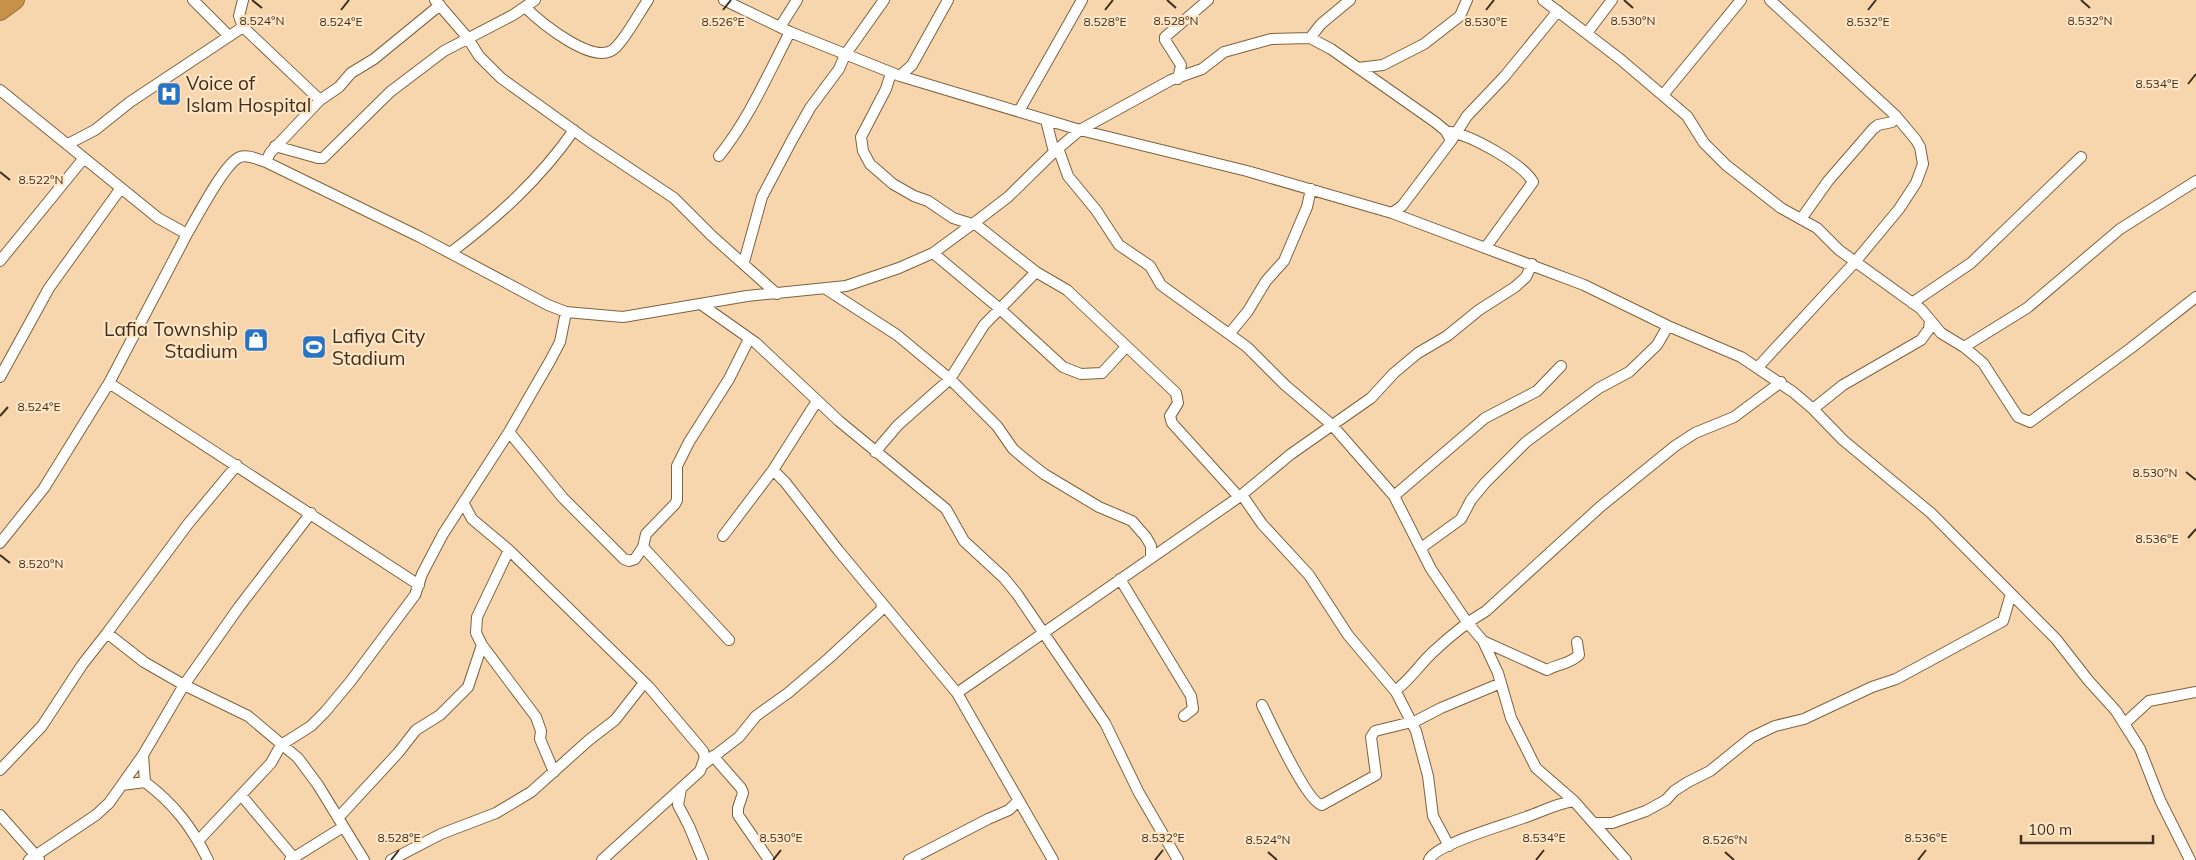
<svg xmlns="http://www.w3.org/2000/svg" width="2196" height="860" font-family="Mulish,sans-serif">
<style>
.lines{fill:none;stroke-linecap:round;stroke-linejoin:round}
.street-casing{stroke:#7f623d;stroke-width:12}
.highway-casing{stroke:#966f3a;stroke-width:20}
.street{stroke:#fff;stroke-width:10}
.highway{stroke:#c69148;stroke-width:18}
.ticks{fill:none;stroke:#3c2f1f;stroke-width:2}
.labels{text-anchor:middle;stroke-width:4.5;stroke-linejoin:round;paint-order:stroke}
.poi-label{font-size:19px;fill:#3c2f1f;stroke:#ffe5c4;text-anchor:start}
.ticks-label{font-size:12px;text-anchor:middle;fill:#3c2f1f;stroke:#ffe5c4;stroke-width:4.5;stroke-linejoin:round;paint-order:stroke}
</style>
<rect width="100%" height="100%" fill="#f7d6ae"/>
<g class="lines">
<defs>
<path id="street" d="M193 0 228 35
M243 0 239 16 243 27 320 100
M435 0 467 37 479 56 501 78 590 142 674 198 712 236 777 294
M724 0 790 32 900 76 1080 130 1247 171 1392 213 1584 285 1668 326 1741 357 1793 392 1813 409 1843 440 1931 513 2056 639 2088 680 2116 711 2140 749 2160 800 2190 860
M1543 0 1620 59 1687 116 1704 143 1726 165 1781 208 1817 228 1839 250 1921 309 1941 333 1964 347 2027 308 2120 229 2196 181
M525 7C539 21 595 68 615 48 626 38 639 13 648 0
M780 27 797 0
M1587 33 1612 0
M1310 38 1321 24 1350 0
M1358 68 1383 65 1424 44 1460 16 1467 0
M891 73 886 89 861 137 863 151 870 164 893 184 914 196 928 201 953 218 972 224
M900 76 912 65 948 0
M1178 79 1181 65 1165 40V37L1208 0
M0 90 158 218 187 234C196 219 225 162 240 157 248 154 259 160 266 162L420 237 548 305 566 312 623 317 747 296 846 286 899 268 933 253 974 223 1008 197 1054 152 1080 130 1171 80 1202 69 1224 52 1271 39 1310 38 1331 49 1435 122 1446 131 1451 141
M1663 95 1741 0
M1019 111 1082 0
M1046 120 1054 152
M1450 132C1471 135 1523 164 1533 182L1486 247
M68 144 95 130 130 102 243 27
M275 146 318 158H323L390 92 444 51 513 15 535 0
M1058 148 1068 176 1096 210 1119 245 1150 266 1161 285 1247 347 1285 385 1332 425 1394 496 1431 569 1467 622 1483 641 1498 673 1511 718 1536 768 1574 801 1626 860
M719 156C749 119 768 74 790 32
M266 162 270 153 320 100 339 87 351 73 374 59 440 5
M1392 213 1402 206 1451 141 1467 116 1504 77 1558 11
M1801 219 1828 181 1873 129 1878 125 1892 122
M450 253C498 217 540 179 574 130
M933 253 1000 309 1063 367 1081 374 1102 373 1126 347
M0 261 84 158
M744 262 762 197 792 140 810 108 839 69 845 55 884 0
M1036 272 1067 290 1176 393 1178 403 1170 416 1172 423 1239 497
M826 289 897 335 950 379 997 426 1013 449 1026 460 1044 474 1099 507 1132 521 1146 537 1151 546V557
M1912 303 1971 263 2081 157
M702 305 756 343 839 421 946 509 964 541 1004 578 1017 594 1105 723 1139 793 1178 860
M1230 333 1248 311 1266 281 1284 261 1307 207 1311 189
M1964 347 1983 363 2018 417 2030 422 2131 348 2196 297
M1758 367 1855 262 1899 209 1916 183 1923 164 1920 147 1916 140 1896 116 1770 0
M0 377 49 288 121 188
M109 383 419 585
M817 401 773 470 785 482 838 550 957 693 1053 860
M1813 409 1843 385 1921 340 1929 329 1930 320
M509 432 563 498 624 559 629 561 635 559 643 547 646 534 675 504 677 500V466L689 442 729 379 749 339
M875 452 898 425 950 379 984 325 1036 272 974 223
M1242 495 1262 524 1309 575 1348 635 1396 692 1416 731 1428 776 1433 816 1449 846
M1394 496 1485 418 1537 391 1561 366
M464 504 472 519 509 550 649 687 703 751 705 757 700 771 602 860
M311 513 239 607 184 685 248 716 298 758 318 785 364 860
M723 536 773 470
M0 543 44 488 109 383 187 234
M643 547 729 640
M1421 548 1461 519 1471 500 1485 483 1526 442 1599 388 1629 372 1657 345 1668 326
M509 550 477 617 476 633 482 645 536 717 541 731 540 739 554 772
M1120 579 1191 696 1193 709 1184 716
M107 633 188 524 237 465
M1483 641 1547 670C1558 664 1570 664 1579 655L1577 642
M1395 691C1411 679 1419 665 1433 652 1449 637 1467 622 1486 611L1600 507 1675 446 1695 433 1734 417 1781 382
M957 693 1239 497 1291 454 1371 398 1394 373 1418 353 1447 336 1479 310 1515 287 1526 277 1532 264
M1262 705C1270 721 1307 803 1322 805L1376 775 1371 737 1375 731 1416 721 1441 708 1501 683
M2124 724 2149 701 2196 692
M713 756 741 788 743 793 738 808V815L769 860
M704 764 739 737 756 716 788 693 828 659 881 610 882 603
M0 770 42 726 82 665 107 633 144 662 184 685 143 755 109 803 96 815 29 860
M145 782C174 804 192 827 208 860
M122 785 145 782 143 755
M681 789 678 805 689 826 703 860
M241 795 294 858
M0 815 39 859
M338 818 398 753 416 730 440 715 468 687 482 645
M1595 823H1612L1646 811 1666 800 1674 791 1688 782 1710 771 1752 737 1775 726 1804 719 1872 687 1896 679 2003 621 2011 594
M198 841 271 763 281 745 311 726 325 712 350 682 415 595 422 574 443 534 509 432 550 361 560 342 566 312
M290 860 343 827
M391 860 441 834 496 813 531 792 589 740 615 720 644 683
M909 860 988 819 1009 810 1018 801
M1429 860C1435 844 1505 825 1523 818 1542 812 1554 804 1574 801"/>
<path id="highway" d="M0 11 15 0"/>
</defs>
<use href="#street" class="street-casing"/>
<use href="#highway" class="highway-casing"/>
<use href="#street" class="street"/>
<use href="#highway" class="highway"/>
</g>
<path class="ticks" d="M252 0 262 8M1167 0 1176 8M1624 0 1633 8M2081 0 2090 8M341 10 349 0M723 10 731 0M1105 10 1113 0M1486 10 1494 0M1868 10 1876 0M2188 84 2196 74M0 172 10 180M0 416 8 407M2186 472 2196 480M2188 538 2196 529M0 555 10 563M1268 852 1277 860M1725 852 1734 860M391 860 399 850M773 860 781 850M1155 860 1163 850M1536 860 1544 850M1918 860 1926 850"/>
<defs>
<symbol id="hospital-square" viewBox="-11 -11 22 22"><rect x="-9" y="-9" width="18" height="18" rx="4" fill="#2874c4" stroke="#ffe5c4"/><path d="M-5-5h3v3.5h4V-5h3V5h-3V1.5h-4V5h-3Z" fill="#fff"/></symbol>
<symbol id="shop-square" viewBox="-11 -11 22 22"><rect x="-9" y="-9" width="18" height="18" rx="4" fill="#2874c4" stroke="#ffe5c4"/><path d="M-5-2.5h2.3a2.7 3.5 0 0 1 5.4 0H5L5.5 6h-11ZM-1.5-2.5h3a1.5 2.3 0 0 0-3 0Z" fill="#fff"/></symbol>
<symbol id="stadium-square" viewBox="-11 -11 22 22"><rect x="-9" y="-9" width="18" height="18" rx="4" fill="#2874c4" stroke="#ffe5c4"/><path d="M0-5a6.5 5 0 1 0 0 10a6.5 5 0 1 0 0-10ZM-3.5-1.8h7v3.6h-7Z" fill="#fff"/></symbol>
</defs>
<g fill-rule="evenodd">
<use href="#hospital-square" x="155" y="80" width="28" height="28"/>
<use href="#shop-square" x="242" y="326" width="28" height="28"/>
<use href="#stadium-square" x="300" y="333" width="28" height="28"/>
</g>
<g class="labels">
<g class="poi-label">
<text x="186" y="90">Voice of<tspan x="186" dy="22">Islam Hospital</tspan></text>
<text x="238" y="336" text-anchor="end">Lafia Township<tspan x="238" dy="22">Stadium</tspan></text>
<text x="332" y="343">Lafiya City<tspan x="332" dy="22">Stadium</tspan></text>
</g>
</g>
<g class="ticks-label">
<text x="2090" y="25">8.532°N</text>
<text x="262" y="25">8.524°N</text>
<text x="1176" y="25">8.528°N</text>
<text x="1633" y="25">8.530°N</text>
<text x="341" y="26">8.524°E</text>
<text x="723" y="26">8.526°E</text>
<text x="1105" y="26">8.528°E</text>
<text x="1486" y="26">8.530°E</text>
<text x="1868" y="26">8.532°E</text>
<text x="2157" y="88">8.534°E</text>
<text x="41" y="184">8.522°N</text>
<text x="39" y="411">8.524°E</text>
<text x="2155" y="477">8.530°N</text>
<text x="2157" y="543">8.536°E</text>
<text x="41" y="568">8.520°N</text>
<text x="399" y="842">8.528°E</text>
<text x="781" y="842">8.530°E</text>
<text x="1163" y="842">8.532°E</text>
<text x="1544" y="842">8.534°E</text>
<text x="1926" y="842">8.536°E</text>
<text x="1268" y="844">8.524°N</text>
<text x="1725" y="844">8.526°N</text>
</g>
<path d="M2021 835v8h132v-8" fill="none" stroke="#3c2f1f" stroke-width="2.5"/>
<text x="2028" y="835" font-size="15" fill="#3c2f1f" stroke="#ffe5c4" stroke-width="4" paint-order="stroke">100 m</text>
</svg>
